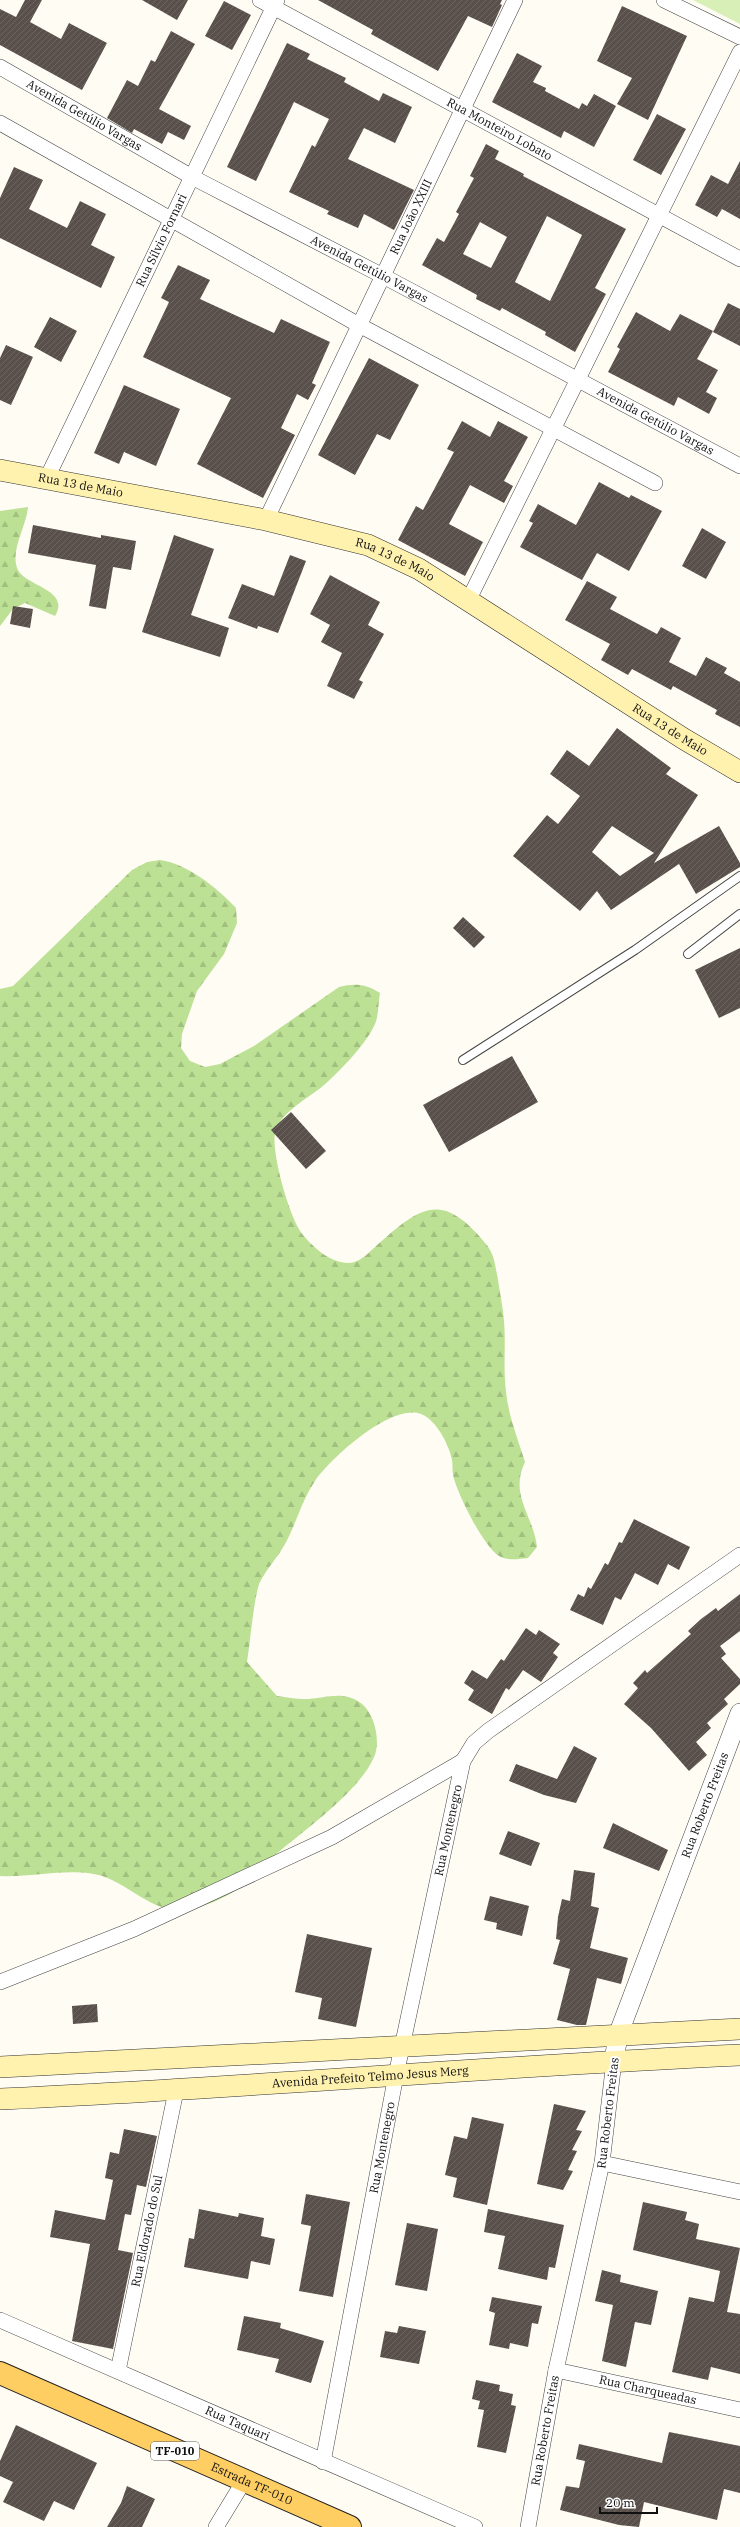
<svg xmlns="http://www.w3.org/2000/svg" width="740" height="2527" font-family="'IBM Plex Serif',serif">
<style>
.forest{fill:url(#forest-firs)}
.park{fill:#d8efb7}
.building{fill:url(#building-hatch);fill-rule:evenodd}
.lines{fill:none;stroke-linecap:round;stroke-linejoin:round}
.service-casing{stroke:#434343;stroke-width:10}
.minor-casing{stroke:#434343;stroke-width:16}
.tertiary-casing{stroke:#434343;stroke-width:20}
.secondary-casing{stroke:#323232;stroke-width:22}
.primary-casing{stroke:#212121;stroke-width:24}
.service{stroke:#fff;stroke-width:8}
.minor{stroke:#fff;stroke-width:15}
.tertiary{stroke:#fff;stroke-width:19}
.secondary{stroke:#fff1ae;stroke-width:21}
.primary{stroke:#ffce63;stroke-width:22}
.labels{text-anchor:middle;stroke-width:4;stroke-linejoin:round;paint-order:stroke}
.shield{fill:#fff;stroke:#585858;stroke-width:1}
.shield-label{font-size:11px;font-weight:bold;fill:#101010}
.street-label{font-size:12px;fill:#101010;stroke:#fff}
</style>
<defs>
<pattern id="forest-firs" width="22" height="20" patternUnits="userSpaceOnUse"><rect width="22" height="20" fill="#bce195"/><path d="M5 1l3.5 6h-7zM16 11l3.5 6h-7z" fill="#a1c07f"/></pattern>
<pattern id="building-hatch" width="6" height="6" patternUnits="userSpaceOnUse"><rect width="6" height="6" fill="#5a504b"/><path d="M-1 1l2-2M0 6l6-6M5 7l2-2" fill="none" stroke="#6d6561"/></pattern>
</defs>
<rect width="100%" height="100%" fill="#fffcf3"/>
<path class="forest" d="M28 507C27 525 9 552 18 570 26 586 71 590 55 616L25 603 13 609 0 626V511Z
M160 860C188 864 216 887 236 908L237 923 224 954 197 991 182 1034 181 1048 190 1061 205 1067 220 1064 254 1046 339 987C355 983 366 984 380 993 378 1003 379 1017 374 1026 366 1044 339 1072 324 1085 309 1098 280 1112 275 1133 271 1153 290 1220 303 1235 314 1248 330 1263 349 1263 359 1263 367 1254 374 1248 418 1209 440 1188 485 1243 495 1254 495 1266 498 1280 500 1294 503 1307 504 1321 506 1344 503 1368 506 1391 508 1415 518 1439 525 1462 509 1495 533 1514 537 1547L528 1558C519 1559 507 1561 499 1556 483 1546 457 1493 453 1475 452 1470 453 1465 452 1460 449 1444 436 1420 421 1414 391 1403 330 1459 315 1481 302 1500 296 1524 285 1544 278 1557 267 1568 260 1582 254 1595 250 1645 247 1662L277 1696C286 1697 296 1699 304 1699 325 1699 343 1689 362 1704 375 1715 381 1742 374 1757 359 1792 303 1831 274 1856 261 1868 247 1883 233 1892 222 1899 203 1907 191 1909 156 1916 134 1888 105 1877 75 1866 32 1878 0 1876V989L13 986 132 870 147 862Z"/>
<path class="park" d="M693 0H740V24Z"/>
<path class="building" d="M25 0H42L30 22 61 39 69 23 107 43 82 90 0 45V9L16 17Z
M142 0H188L177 20Z
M318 0H502L500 4 502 5 492 27 468 16 438 71 371 34 373 30Z
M224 1 251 15 232 50 205 36Z
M622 6 687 36 648 120 617 104 632 78 597 61Z
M171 31 195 44 159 109 191 126 184 140 168 132 162 144 134 129 132 133 107 118 127 80 138 86 151 60 155 62Z
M287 43 310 54 307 59 346 78 344 82 379 101 383 93 412 107 395 143 364 128 348 159 414 190 394 230 364 214 358 228 327 214 329 211 289 192 312 145 315 147 329 119 294 102 256 181 227 167Z
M517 53 542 66 533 82 546 88 545 91 579 109 582 103 587 106 594 94 616 106 594 147 564 131 561 138 492 102Z
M657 114 686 129 661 175 633 160Z
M486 144 499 151 495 159 524 174 523 176 626 229 595 288 606 294 575 352 545 335 546 332 502 308 500 311 476 299 477 295 422 265 437 238 444 242 459 214 456 212 474 178 470 176ZM547 216 582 235 550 301 515 282ZM480 222 507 237 491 268 463 254Z
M740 161V219L722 209 717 217 695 205 711 175 728 184Z
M14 167 43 180 29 209 67 228 80 201 106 214 91 245 115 257 101 288 0 238V198Z
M178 265 210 280 200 299 274 333 281 319 330 342 312 383 316 385 308 400 297 394 281 428 295 435 263 498 197 464 231 398 143 357 169 302 161 298Z
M728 303 740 309V346L713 332Z
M636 312 670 331 680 314 713 331 697 359 718 370 706 392 717 398 709 414 678 397 674 406 608 372 620 349 617 347Z
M50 317 77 331 61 362 34 347Z
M6 345 33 357 11 405 0 400V358Z
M369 358 419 385 390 440 377 434 355 475 318 455Z
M124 385 180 409 156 466 124 452 119 464 94 453Z
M462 421 490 437 498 421 528 437 504 481 513 486 504 503 470 485 449 524 483 542 465 576 398 540 416 506 423 510 454 452 447 449Z
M599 482 629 498 631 495 662 511 629 571 597 553 582 580 520 547 533 523 529 521 538 504 576 525Z
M33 525 101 538V535L136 541 131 570 113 567 106 609 89 606 96 565 28 553Z
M702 528 726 542 706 579 682 566Z
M174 535 214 549 191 615 229 628 220 657 142 632Z
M290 555 306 561 278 633 258 626 257 629 228 618 242 584 274 596Z
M330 575 380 602 368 625 384 634 359 680 363 682 354 699 327 686 342 653 321 642 330 625 310 614Z
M587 581 617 597 610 609 657 634 661 627 681 638 669 662 696 676 706 657 727 668 724 673 740 682V727L715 714 717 710 673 686 671 690 632 669 628 675 601 660 610 644 565 620Z
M13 606 33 609 30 628 10 624Z
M617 728 671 768 666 774 698 795 654 863 719 826 740 863V867L696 894 679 864 611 910 597 891 580 911 513 856 547 815 558 824 580 796 550 774 567 750 589 766ZM612 826 654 853 620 876 592 852Z
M463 917 485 937 474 948 453 928Z
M740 948V1008L719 1018 695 970Z
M512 1056 538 1102 449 1152 423 1105Z
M291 1112 326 1151 306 1169 271 1130Z
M634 1519 690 1547 679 1570 668 1564 658 1585 635 1573 621 1600 615 1597 603 1625 570 1610 578 1594 584 1597 588 1587 591 1589 605 1563 608 1565 619 1542 622 1543Z
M740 1594V1631L720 1646 726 1654 721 1658 740 1679V1684L724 1699 728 1704 707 1723 711 1728 696 1742 707 1755 689 1771 651 1728 624 1704 638 1688 633 1683 645 1670 647 1673 691 1634 688 1631 701 1619 716 1608 718 1611Z
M526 1628 536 1635 539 1630 560 1644 553 1653 558 1657 541 1682 523 1670 509 1690 506 1688 492 1714 468 1700 474 1690 464 1683 472 1670 487 1679 501 1659 504 1661Z
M574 1746 597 1758 576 1803 544 1795 509 1781 516 1764 557 1779Z
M613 1823 668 1850 659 1871 603 1848Z
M508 1831 540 1843 531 1866 499 1854Z
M574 1870 595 1873 591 1906 599 1908 590 1948 628 1958 621 1984 597 1978 586 2025H577L557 2020 570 1969 553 1964 560 1940 556 1939 558 1917 562 1899 570 1901Z
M490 1896 529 1906 522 1936 496 1929 497 1923 484 1920Z
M307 1934 372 1948 356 2027 318 2019 322 1998 295 1992Z
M97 2004 98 2022 73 2024 72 2006Z
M554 2104 586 2111 576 2130 582 2131 572 2150 577 2151 568 2170 573 2171 563 2190 537 2184Z
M472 2117 504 2124 487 2205 453 2197 457 2178 445 2175 454 2136 467 2139Z
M124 2129 157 2136 146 2187 137 2185 131 2215 125 2214 118 2250 133 2253 113 2349 72 2341 90 2244 50 2237 55 2210 105 2220 113 2180 105 2178 110 2152 119 2154Z
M306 2194 350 2202 333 2297 299 2291 311 2226 301 2224Z
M643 2202 687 2212 685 2220 699 2224 696 2239 740 2248 727 2312 740 2314V2374L711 2367 708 2380 672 2372 689 2297 714 2302 720 2271 633 2250Z
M199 2209 238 2217 239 2213 264 2218 261 2236 275 2239 270 2265 251 2261 248 2279 184 2267 189 2238 194 2239Z
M488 2209 564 2225 555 2268 549 2267 547 2280 498 2269 505 2236 484 2232Z
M407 2223 438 2229 427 2291 395 2285Z
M602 2270 621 2275 620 2282 658 2291 651 2325 635 2322 626 2367 602 2361 613 2305 595 2301Z
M492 2297 542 2306 538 2324 532 2323 528 2347 510 2343 509 2349 489 2345 495 2313 489 2311Z
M244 2316 281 2323 280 2328 324 2341 311 2383 275 2372 279 2359 237 2350Z
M399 2326 426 2331 419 2364 380 2357 385 2331 397 2333Z
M476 2380 500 2385 499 2391 513 2394 511 2405 516 2406 506 2453 477 2447 484 2410 478 2409 480 2401 472 2399Z
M16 2425 97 2463 74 2510 54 2501 44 2521 3 2502 13 2482 0 2476V2461Z
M669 2432 740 2446V2493L724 2489 717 2520 644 2502 639 2527 619 2525 560 2510 566 2486 579 2488 585 2461 576 2459 579 2444 662 2463Z
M127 2486 155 2499 142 2527H107L121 2503Z"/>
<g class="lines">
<defs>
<path id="service" d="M688 954 740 914
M463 1060 635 950 740 876"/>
<g id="minor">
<path id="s1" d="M260 0 740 259"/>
<path d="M664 0 740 37"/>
<path id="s2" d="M0 67 192 177 383 276 740 466"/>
<path d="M0 123 359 325 655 483"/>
<path id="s3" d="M46 480 277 0"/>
<path id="s4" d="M266 520 515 0"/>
<path d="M468 601 740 52"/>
<path d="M0 1982 134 1929 332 1837 463 1761"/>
<path d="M602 2163 740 2192"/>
<path id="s5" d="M0 2320 475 2527"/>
<path id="s6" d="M556 2370 740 2410"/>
<path id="s7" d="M118 2371 176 2091"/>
<path id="s8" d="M323 2462 396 2075 463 1761 474 1743 488 1731 740 1555"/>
<path d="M216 2527 244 2481"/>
<path id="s9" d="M528 2527 556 2370 602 2163 614 2061"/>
</g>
<g id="tertiary">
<path id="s10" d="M614 2061 618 2035 740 1713"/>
</g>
<g id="secondary">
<path id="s11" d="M0 470 266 520 368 545 419 569 684 739 740 772"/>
<path d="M0 2067 740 2029"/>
<path id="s12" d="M0 2099C247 2088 493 2066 740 2055"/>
</g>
<g id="primary">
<path id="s13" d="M0 2373 350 2527"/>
</g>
</defs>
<use href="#service" class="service-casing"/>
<use href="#minor" class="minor-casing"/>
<use href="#tertiary" class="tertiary-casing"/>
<use href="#secondary" class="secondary-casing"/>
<use href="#primary" class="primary-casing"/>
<use href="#service" class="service"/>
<use href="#minor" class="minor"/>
<use href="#tertiary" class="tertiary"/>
<use href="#secondary" class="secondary"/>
<use href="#primary" class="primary"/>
</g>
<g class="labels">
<rect class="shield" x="151" y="2442" width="48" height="18" rx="3"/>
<g class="shield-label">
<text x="175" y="2455">TF-010</text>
</g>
<g class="street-label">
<text dy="4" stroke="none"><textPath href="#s2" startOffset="97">Avenida Getúlio Vargas</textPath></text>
<text dy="4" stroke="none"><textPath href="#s1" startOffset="272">Rua Monteiro Lobato</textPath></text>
<text dy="4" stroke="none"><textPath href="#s4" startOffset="336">Rua João XXIII</textPath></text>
<text dy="4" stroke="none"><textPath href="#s3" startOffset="266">Rua Sílvio Fornari</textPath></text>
<text dy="4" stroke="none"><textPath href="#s2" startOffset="421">Avenida Getúlio Vargas</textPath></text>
<text dy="4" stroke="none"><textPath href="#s2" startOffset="745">Avenida Getúlio Vargas</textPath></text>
<text dy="4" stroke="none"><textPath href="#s11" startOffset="82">Rua 13 de Maio</textPath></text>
<text dy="4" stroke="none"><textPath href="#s11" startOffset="406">Rua 13 de Maio</textPath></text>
<text dy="4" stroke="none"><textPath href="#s11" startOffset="730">Rua 13 de Maio</textPath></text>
<text dy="4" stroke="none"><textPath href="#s10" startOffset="272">Rua Roberto Freitas</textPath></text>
<text dy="4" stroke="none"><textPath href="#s8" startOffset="644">Rua Montenegro</textPath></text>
<text dy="4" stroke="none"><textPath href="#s12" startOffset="371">Avenida Prefeito Telmo Jesus Merg</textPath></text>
<text transform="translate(608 2113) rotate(-83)" y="4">Rua Roberto Freitas</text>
<text dy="4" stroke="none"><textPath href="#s8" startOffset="320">Rua Montenegro</textPath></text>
<text dy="4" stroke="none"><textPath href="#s7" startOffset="143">Rua Eldorado do Sul</textPath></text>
<text dy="4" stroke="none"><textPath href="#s6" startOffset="94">Rua Charqueadas</textPath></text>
<text dy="4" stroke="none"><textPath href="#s5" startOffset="259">Rua Taquari</textPath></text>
<text dy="4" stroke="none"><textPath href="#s9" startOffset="98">Rua Roberto Freitas</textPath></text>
<text dy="4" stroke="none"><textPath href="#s13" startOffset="275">Estrada TF-010</textPath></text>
</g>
</g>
<path d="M600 2507v6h57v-6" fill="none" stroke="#101010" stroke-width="2"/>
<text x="606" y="2507" font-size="12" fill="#101010" stroke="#ffffff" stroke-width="3" paint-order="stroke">20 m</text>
</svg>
